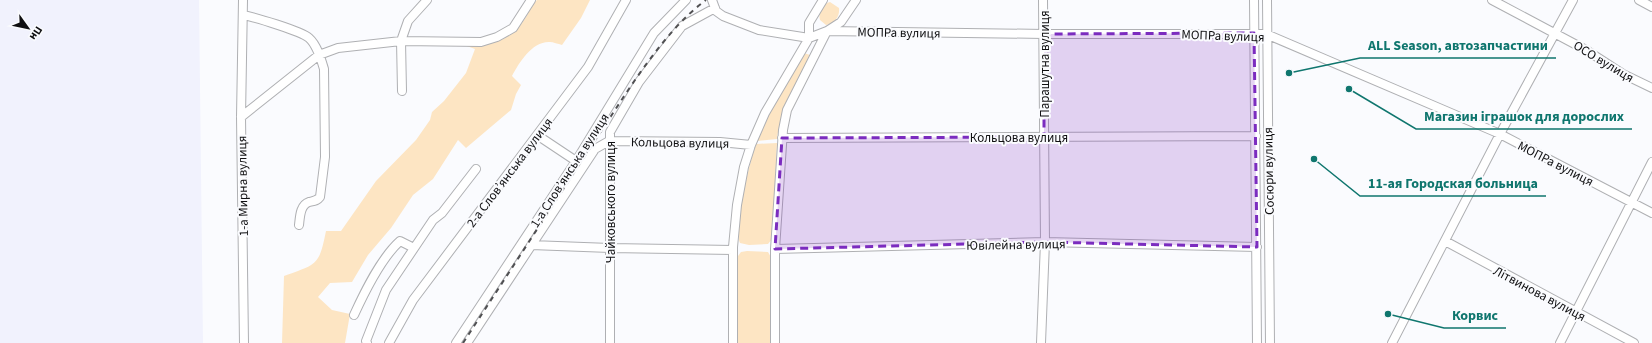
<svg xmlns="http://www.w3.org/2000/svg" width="1652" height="343" font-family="'Source Sans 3',sans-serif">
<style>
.built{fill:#f1f2fd}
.green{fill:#fde5c3}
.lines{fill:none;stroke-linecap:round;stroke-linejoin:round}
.minor-casing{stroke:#afb0b3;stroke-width:10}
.minor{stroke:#fff;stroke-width:8}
.rail{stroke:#505052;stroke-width:2;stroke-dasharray:5 5;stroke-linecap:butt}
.marked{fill:#7b2cbf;fill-opacity:0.2;stroke:#7b2cbf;stroke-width:3;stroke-dasharray:8 5;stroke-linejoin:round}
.labels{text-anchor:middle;stroke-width:4;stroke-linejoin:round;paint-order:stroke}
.street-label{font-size:13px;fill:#0f0f11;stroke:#fafbfe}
.leader{fill:none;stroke:#0f766e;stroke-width:1.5}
.callout-dot{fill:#0f766e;stroke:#fafbfe;stroke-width:1.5}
.callout-label{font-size:14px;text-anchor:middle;font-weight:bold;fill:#0f766e;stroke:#fafbfe;stroke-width:4;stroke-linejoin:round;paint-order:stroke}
</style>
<rect width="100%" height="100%" fill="#fafbfe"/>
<path class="built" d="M0 0H199L203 343H0Z"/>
<path class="green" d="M537 0H590L581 18 562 45C558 44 553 42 550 42 532 41 519 63 512 76L521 85 516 94 511 110 466 148 458 140 433 179 413 195 391 228 368 255 352 282 330 283 318 297 332 310 350 314 345 343H282L284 276C317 264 319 266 326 231H341L376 181 416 140 430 120 432 112 444 101 466 73 475 49 461 44C488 47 510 43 526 17 530 10 530 5 537 0Z
M830 2 839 8C840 16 835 24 826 25L820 20C818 13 822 4 830 2Z
M804 53 810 55V58C797 84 781 109 777 139L757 141 765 121Z
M777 143 772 239 768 244 749 245 740 243C733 228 750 161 756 144Z
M747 251 768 252 772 259 771 343H737L738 256 741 252Z"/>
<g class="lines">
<defs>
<path id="minor" d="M243 0 241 117 244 343
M712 0 716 11 723 16 759 30 809 38 827 31 1044 34H1266L1500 134 1652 213
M1254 0 1257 343
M1267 0 1270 343
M1492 0 1586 50 1623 74 1652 88
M1639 0 1652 7
M243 15C254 17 301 31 309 38 317 45 321 59 324 69L325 157 320 197C317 201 314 201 309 202 300 205 300 217 299 225
M402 91 401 41 408 21 427 0
M241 117 319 55 338 48 401 41 481 42 497 37 513 28 531 0
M537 135 576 161
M782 138 1256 136
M1445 241 1634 343
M531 245 610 248 733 250
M775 249 1045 242 1257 247
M354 315C365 291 381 258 400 241L414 248
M367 343 366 341 386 290 433 220 442 213 476 169
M389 343 413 300 588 67 626 0
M456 343 576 161 654 33 686 0
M467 343 595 149 609 141 720 142 751 145
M610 343V132L639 82 682 26 715 8
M733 343V247L737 205 744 167 751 145 765 113 809 38V23L823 0
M775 343V249L783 130 787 110 827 31 841 22 856 0
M1041 343 1045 242 1043 0
M1392 343 1500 134 1573 0
M1560 343 1652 162"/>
</defs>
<use href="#minor" class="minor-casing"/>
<use href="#minor" class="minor"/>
<path class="rail" d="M463 343C506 277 549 211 592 145 623 99 661 33 706 0"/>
</g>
<path class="marked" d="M1254 33 1257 247 1045 242 775 249 782 138 1044 137V34Z"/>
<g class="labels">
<g class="street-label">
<text transform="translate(899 32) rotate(1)" y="5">МОПРа вулиця</text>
<text transform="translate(1223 35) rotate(2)" y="5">МОПРа вулиця</text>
<text transform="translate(1604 61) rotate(31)" y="5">ОСО вулиця</text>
<text transform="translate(1044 64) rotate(-90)" y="5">Парашутна вулиця</text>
<text x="1019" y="142">Кольцова вулиця</text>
<text transform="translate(680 142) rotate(1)" y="5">Кольцова вулиця</text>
<text transform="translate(1556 163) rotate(27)" y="5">МОПРа вулиця</text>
<text transform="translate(569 170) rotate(-57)" y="5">1-а Слов’янська вулиця</text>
<text transform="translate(1268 171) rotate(-91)" y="5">Сосюри вулиця</text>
<text transform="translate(509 172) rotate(-53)" y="5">2-а Слов’янська вулиця</text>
<text transform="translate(242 186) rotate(-91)" y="5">1-а Мирна вулиця</text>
<text transform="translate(610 202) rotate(-90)" y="5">Чайковського вулиця</text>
<text transform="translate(1016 244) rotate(-1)" y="5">Ювілейна вулиця</text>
<text transform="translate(1540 293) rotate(28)" y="5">Літвинова вулиця</text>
</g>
</g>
<path class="leader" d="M1289 73L1360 58H1556M1349 89L1416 129H1632M1314 159L1360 196H1546M1388 314L1444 328H1506"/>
<g class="callout-dot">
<circle cx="1289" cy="73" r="4"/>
<circle cx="1349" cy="89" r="4"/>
<circle cx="1314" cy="159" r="4"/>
<circle cx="1388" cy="314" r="4"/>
</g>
<g class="callout-label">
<text x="1458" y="50">ALL Season, автозапчастини</text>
<text x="1524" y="121">Магазин іграшок для дорослих</text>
<text x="1453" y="188">11-ая Городская больница</text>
<text x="1475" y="320">Корвис</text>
</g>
<g transform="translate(28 28) rotate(123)" stroke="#fafbfe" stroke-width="3" paint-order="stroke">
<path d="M0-3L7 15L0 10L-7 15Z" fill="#0f0f11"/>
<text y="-6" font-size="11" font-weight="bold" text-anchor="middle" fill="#0f0f11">Пн</text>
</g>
</svg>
